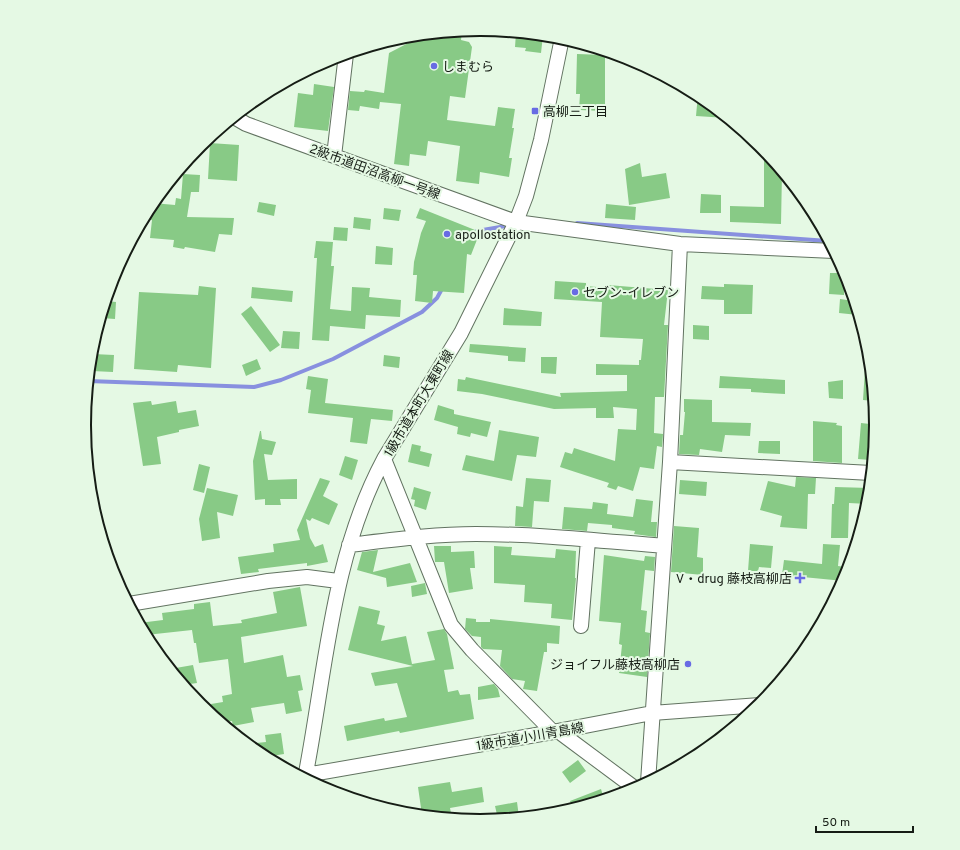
<svg xmlns="http://www.w3.org/2000/svg" width="960" height="850" font-family="Overpass,'Noto Sans JP',sans-serif">
<style>
.lines{fill:none;stroke-linecap:round;stroke-linejoin:round}
.stream{stroke:#8890df;stroke-width:4}
.building{fill:#88ca86}
.minor-casing{stroke:#627361;stroke-width:16}
.minor{stroke:#fff;stroke-width:14}
.poi-dot{fill:#686be4;stroke:#e5f9e4;stroke-width:1.5}
.labels{text-anchor:middle;stroke-width:4;stroke-linejoin:round;paint-order:stroke}
.poi-label{font-size:13px;fill:#161d15;stroke:#e5f9e4;text-anchor:start}
.street-label{font-size:13px;fill:#161d15;stroke:#e5f9e4}
.rim{fill:none;stroke:#161d15;stroke-width:2}
</style>
<rect width="100%" height="100%" fill="#e5f9e4"/>
<g class="lines">
<path class="stream" d="M577 223 828 241
M474 234 477 231 511 225
M88 381 254 387 281 380 333 359 422 312 437 298 443 287"/>
</g>
<path class="building" d="M462 31 461 40 469 42 472 47 465 98 450 96 447 120 495 126 498 107 515 109 512 128H514L509 158H512L509 177 480 172 479 184 456 181 460 146 428 141 426 156 410 154 409 166 394 164 401 104 380 102 379 109 360 106 359 111 348 110 350 91 364 92 365 90 384 93 389 53 418 38 431 39V34Z
M516 33 543 35 541 53 525 51 526 48 515 47Z
M577 54 605 55V111L579 110 580 94H576Z
M314 84 334 87 328 131 294 127 298 93 313 95Z
M698 94 700 96 727 118 696 116Z
M210 143 239 145 237 181 208 179Z
M764 150 782 172 781 224 730 222V206L764 207Z
M640 163 642 177 666 173 670 198 629 205 625 169Z
M183 174 200 175 199 192H191L187 217 234 218 232 235 219 234 215 252 185 247 184 249 173 247 174 240 150 238 152 220 143 219 153 203 175 205 176 198 181 199Z
M701 194 721 195V213H700Z
M259 202 276 205 274 216 257 212Z
M606 204 636 207 635 220 605 218Z
M384 208 401 210 399 221 383 219Z
M420 208 480 232 471 255 467 254 464 293 433 291 432 303 415 301 417 275H413L414 262 421 233 426 221 416 218Z
M354 217 371 219 370 230 353 228Z
M334 227 348 228 347 241 333 240Z
M316 241 333 242 331 266H334L330 309 351 311 352 287 370 288 369 297 401 300 400 317 366 315 365 329 330 326 329 341 312 340 317 258H314Z
M376 246 393 248 392 265 375 264Z
M830 273H844V295L829 294Z
M555 281 586 283V286L608 288V285L668 290 664 325H668L664 397H655L654 433 663 434 662 447 657 446 654 469 640 467 633 491 618 486 616 490 607 487 609 483 560 467 565 452 572 454 574 448 615 461 618 429 636 430 637 409 613 407 614 418H596V408L554 409 482 394 457 391 458 379 465 380 466 377 561 397 560 393 627 391V375H596V364L639 365V360H641L643 339 600 337 602 302 554 299Z
M724 284 753 285 752 314H724V300L701 299 702 286 724 287Z
M199 286 216 288 211 368 178 365 177 372 134 369 139 292 198 295Z
M252 287 293 291 292 302 251 298Z
M840 299 854 301 858 315 839 313Z
M106 301 116 302 115 319 101 318Z
M251 306 280 345 270 352 241 314Z
M504 308 542 312 541 326 503 325Z
M693 325 709 326V340L693 339Z
M283 331 300 332 299 349 281 348Z
M470 344 526 348 525 362 508 361V356L469 352Z
M93 354 114 355 113 372 92 371Z
M384 355 400 357 399 368 383 366Z
M541 357H557L556 374 541 373Z
M257 359 261 369 246 376 242 365Z
M865 369H871L874 401 863 400Z
M308 376 328 379 325 403 393 410 392 421 371 419 367 444 350 442 353 418 308 413 311 390 306 389Z
M720 376 785 380V394L751 392V389L719 388Z
M843 380V399L829 398 828 382Z
M684 399 712 400V422L751 423 750 436 725 435 722 452 700 449 699 455 679 454 680 435H683L685 412H684Z
M151 401 152 405 176 401 178 413 196 410 199 426 179 430V432L157 437 161 464 143 466 133 403Z
M438 405 454 410V414L491 422 487 437 471 433 470 437 457 434 458 427 434 420Z
M813 421 837 423 836 425 842 426V463L813 461Z
M861 423 870 424V460L858 459Z
M499 430 539 437 536 457 517 455 512 481 462 470 466 455 494 461Z
M260 431H261L262 439 276 442 272 455 264 454 268 480 297 479V499H280L281 505H265V499L255 500 253 461Z
M759 441H780V454L758 453Z
M412 444 421 446 420 451 432 454 429 467 408 462Z
M345 456 358 460 352 480 339 475Z
M199 464 210 467 204 493 193 490Z
M796 477 816 478 815 494H808L807 529 780 527 782 516 760 510 768 481 795 487Z
M320 478 330 481 323 496 338 504 329 525 312 518 310 521 306 519 310 538 315 547 323 544 328 562 307 566V563L258 569 259 572 241 574 238 557 274 552 273 544 300 540 297 530Z
M526 478 551 480 549 502 534 501 532 527 515 526 516 506 523 507Z
M680 480 707 482 706 496 679 494Z
M414 487 431 492 426 510 414 506 415 500 411 499Z
M835 487 870 488 868 504 849 503 848 538H831L832 504H834Z
M207 488 238 495 233 516 217 512 220 538 202 541 199 519Z
M636 499 653 501 651 522H657L656 537 634 534 635 531 612 528V525L588 523 587 531 562 529 564 507 592 509 593 502 608 504 607 514 633 517Z
M674 526 699 528 697 557 703 558V575L671 572Z
M750 544 773 546 771 568 759 567 758 571H748Z
M823 544 840 545 838 566 846 567 844 581 782 575 784 560 822 564Z
M434 546H451V552L474 551 475 568H470L473 589 449 593 444 562H435Z
M494 546 512 547 511 555 555 558 556 549 576 551 575 578H576L572 620 551 618 552 604 524 602 525 585 494 583Z
M378 550 373 572 410 563 417 582 387 587 386 578 357 570 362 552Z
M604 555 644 561 645 556 655 557 654 571 645 570 641 610 647 611 645 632 650 633 647 677 619 673 622 645 619 644 621 623 599 621Z
M425 583 427 594 412 597 411 586Z
M300 587 307 626 241 637 244 663 283 655 287 677 300 675 303 690 298 691 302 711 286 714 284 703 251 708 254 722 233 726 232 721 222 723 214 716 211 704 223 702 222 696 232 694 228 659 199 663 196 643H194L192 630 146 635 139 623 163 620 162 613 194 609V604L210 602 213 626 242 623 241 620 277 613 273 592Z
M359 606 380 611 377 624 385 626 381 641 406 636 412 664 435 660 427 632 444 629 447 634 454 669 444 670 448 692 458 690 460 695 470 694 474 719 400 733 399 731 347 741 344 726 384 718 385 721 407 717 397 683 375 686 371 673 413 666 348 650Z
M466 618 476 619V622H490V619L560 626 559 644 547 643V652H544L537 691 523 689 525 681 512 679 500 666 502 650 483 649 481 647V637L472 636 465 629Z
M193 665 197 683 183 685 170 669Z
M494 684 498 689 500 697 478 700V687Z
M281 733 284 754 265 757 248 744 266 742 265 735Z
M578 760 586 771 570 783 562 772Z
M450 782 452 792 482 787 484 802 450 808 452 818 422 815 418 787Z
M601 789 604 799 573 809 570 801Z
M517 802 519 817 498 819 495 806Z"/>
<g class="lines">
<defs>
<path id="minor" d="M234 117 246 124 516 222 680 244 834 251
M334 156 346 54
M384 459 451 625 472 650 553 732
M670 462 871 473
M349 545C391 540 434 534 476 534 539 534 602 541 664 546
M129 604 268 581 307 577 338 581
M581 626 588 540
M558 731 636 789
M300 776 553 732 652 713 760 705
M305 778C326 671 331 558 384 459L461 333 516 222 526 196 541 140 562 38
M648 782 670 462 680 244"/>
</defs>
<use href="#minor" class="minor-casing"/>
<use href="#minor" class="minor"/>
</g>
<g class="poi-dot">
<circle cx="434" cy="66" r="4"/>
<rect x="531" y="107" width="8" height="8" rx="2"/>
<circle cx="447" cy="234" r="4"/>
<circle cx="575" cy="292" r="4"/>
<path d="M798 572h4v4h4v4h-4v4h-4v-4h-4v-4h4z"/>
<circle cx="688" cy="664" r="4"/>
</g>
<g class="labels">
<g class="poi-label">
<text x="442" y="71">しまむら</text>
<text x="543" y="116">高柳三丁目</text>
<text x="455" y="239">apollostation</text>
<text x="583" y="297">セブン-イレブン</text>
<text x="792" y="583" text-anchor="end">V・drug 藤枝高柳店</text>
<text x="680" y="669" text-anchor="end">ジョイフル藤枝高柳店</text>
</g>
<g class="street-label">
<text transform="translate(375 171) rotate(20)" y="5">2級市道田沼高柳一号線</text>
<text transform="translate(418 403) rotate(-59)" y="5">1級市道本町大東町線</text>
<text transform="translate(530 736) rotate(-10)" y="5">1級市道小川青島線</text>
</g>
</g>
<path d="M0 0H960V850H0ZM91 425a389 389 0 1 1 778 0a389 389 0 1 1-778 0Z" fill="#e5f9e4" fill-rule="evenodd"/>
<path class="rim" d="M91 425a389 389 0 1 1 778 0a389 389 0 1 1-778 0Z"/>
<path d="M816 826v6h97v-6" fill="none" stroke="#161d15" stroke-width="2"/>
<text x="822" y="826" font-size="12" fill="#161d15" stroke="#e5f9e4" stroke-width="3" paint-order="stroke">50 m</text>
</svg>
